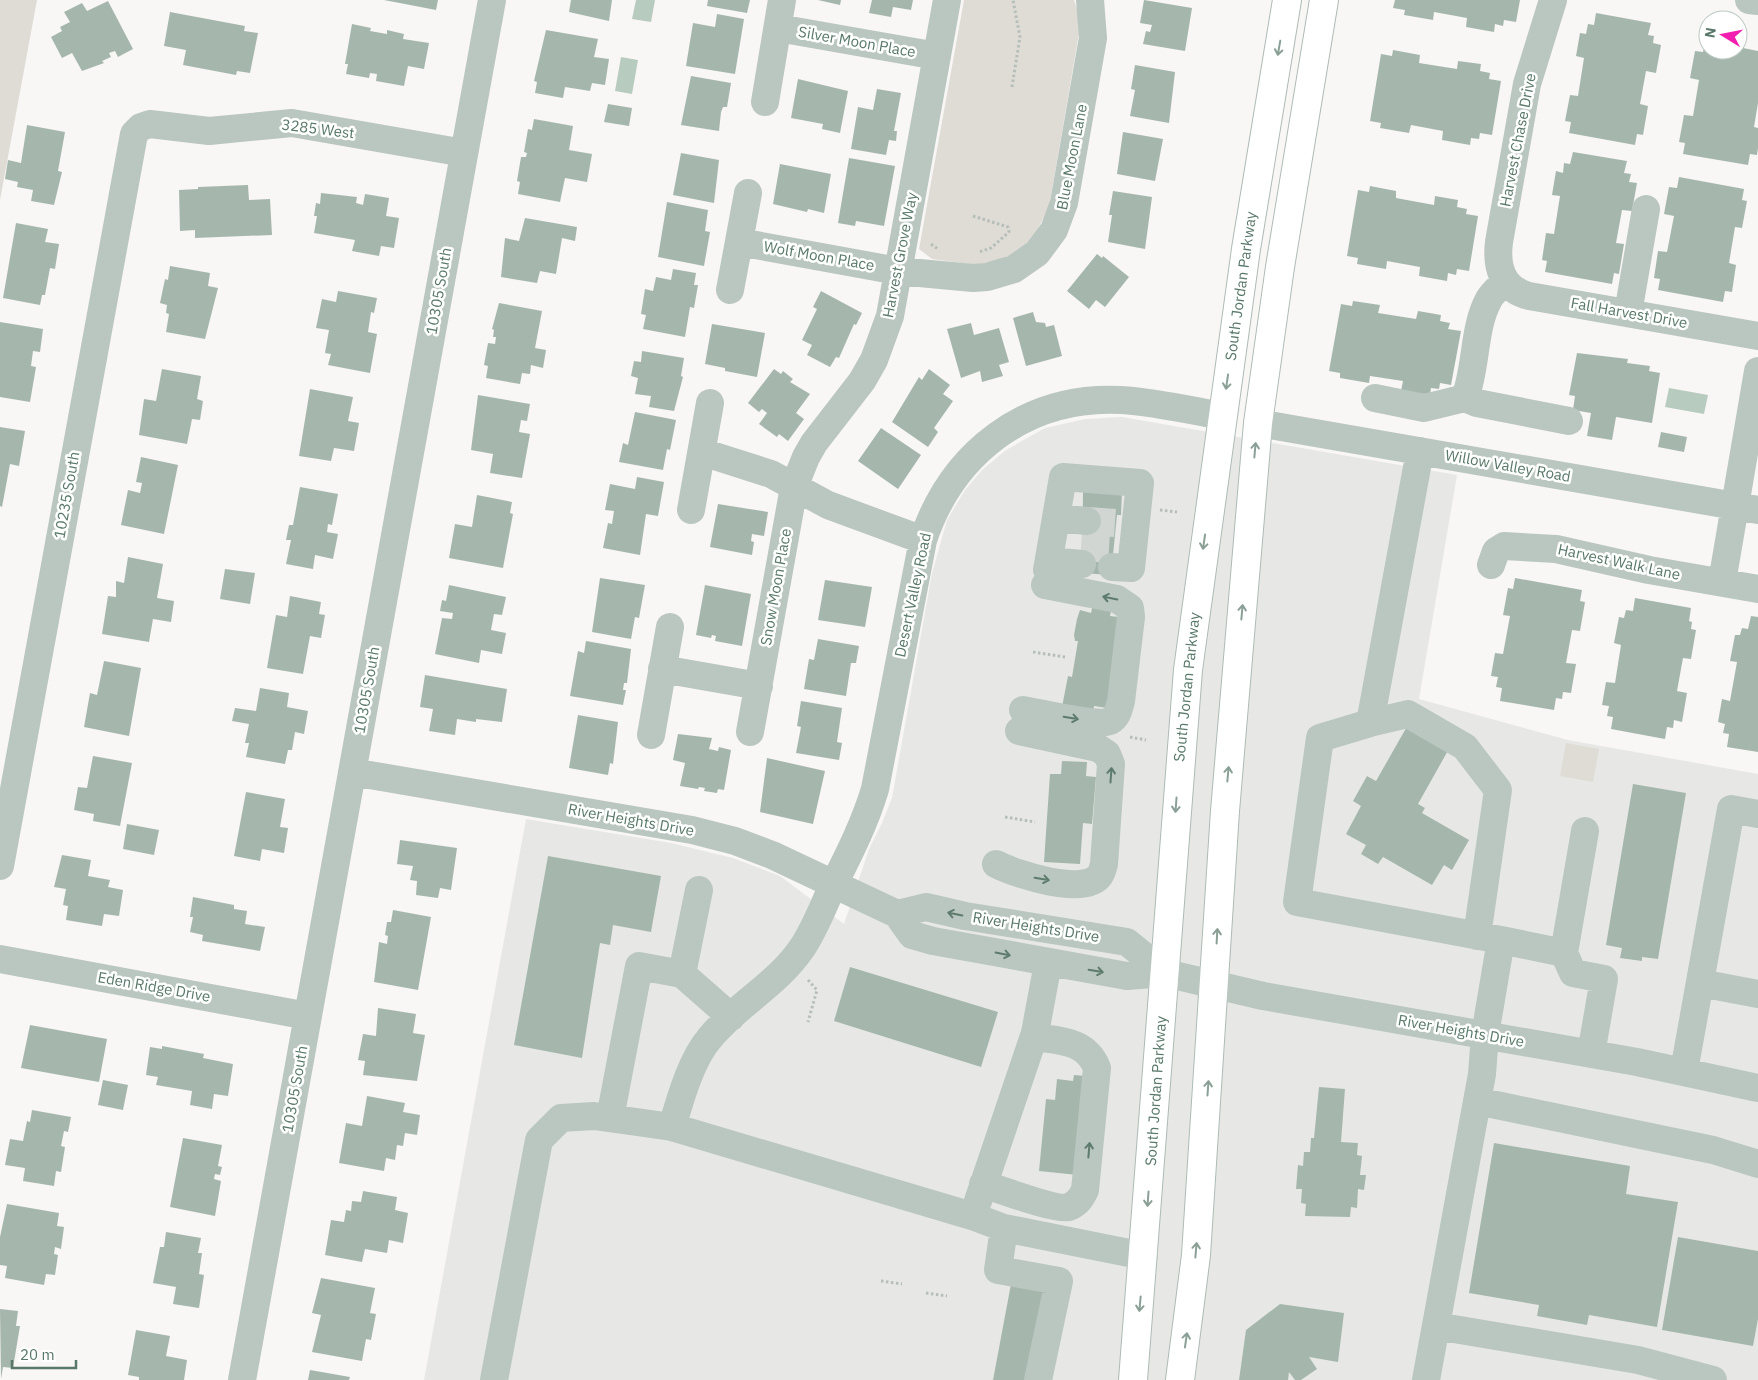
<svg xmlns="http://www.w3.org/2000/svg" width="1758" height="1380" font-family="'IBM Plex Sans',sans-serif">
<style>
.built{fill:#e7e8e5}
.green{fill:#dedcd5}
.water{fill:#b8cbbf}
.building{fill:#a5b7ad}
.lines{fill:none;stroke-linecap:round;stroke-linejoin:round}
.minor-tunnel{stroke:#d1d6d3;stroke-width:28;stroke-dasharray:28 14;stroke-linecap:butt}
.major-casing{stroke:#aebbb5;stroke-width:30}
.path{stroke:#b6beba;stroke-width:3;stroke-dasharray:2.5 2.5;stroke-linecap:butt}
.minor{stroke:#bac6c0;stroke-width:28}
.major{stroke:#fff;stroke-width:28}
.oneway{stroke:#8aa096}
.oneway2{stroke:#5d7c6d}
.labels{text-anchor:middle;stroke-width:5;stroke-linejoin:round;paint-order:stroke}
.street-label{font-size:15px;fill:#587869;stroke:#fff}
</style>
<rect width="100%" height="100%" fill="#f9f6f6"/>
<path class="built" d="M1122 417 1457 475 1419 699 1568 740 1758 774V1380H424L526 819 671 843 733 858 780 876 844 924 869 849 882 823 892 798 932 573 947 520 965 490 982 470 1006 450 1045 428 1085 419Z"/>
<path class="green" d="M0 0H37L0 200Z
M964 0H1074L1081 22 1049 207 1030 244 1005 259 976 265 932 259 919 249Z
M1566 743 1599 749 1593 782 1560 776Z"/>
<path class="water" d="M636 0H655L651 22 632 19Z
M621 57 638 60 632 94 615 91Z
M1669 388 1708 395 1704 414 1665 407Z"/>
<path class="building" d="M384 0H438L436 10Z
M571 0H612L609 21 569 12Z
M708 0H750L747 13 707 6Z
M818 0H841L840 5Z
M872 0H913L911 10 893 7 891 17 869 13Z
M1144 0 1192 8 1185 51 1143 44 1146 31 1150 32 1152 25 1140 23Z
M1395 0H1520L1516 22 1504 20 1503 26 1495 24 1494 32 1466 27 1467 18 1434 12 1433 20 1404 15 1405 10 1393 8Z
M108 1 133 49 118 57 115 51 109 53 111 57 102 61 104 63 82 71 72 53 62 58 51 37 62 31 60 27 70 22 64 12 82 3 87 11Z
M170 12 245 26 244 31 258 33 250 73 237 71 236 75 183 65 186 50 164 46Z
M1596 13 1651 23 1648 35 1654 36 1653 43 1661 45 1656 73 1646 71 1640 104 1648 106 1643 135 1637 134 1635 145 1569 133 1571 122 1565 121 1570 95 1578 96 1584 58 1576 56 1580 33 1586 34 1588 24 1594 25Z
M717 14 744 19 735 74 686 66 693 23 715 27Z
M352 24 371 28 370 31 387 34V30L404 34 403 39 429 43 424 69 408 66 404 86 376 81 377 74 370 73 369 78 346 74 348 64H345Z
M546 30 598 39 594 57 609 59 605 85 592 83 590 91 565 87 563 98 535 93 537 82 534 81Z
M1705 41 1708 42V50H1738V47L1758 51V103L1754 127 1758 128V148L1757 155 1750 154 1748 165 1683 154 1685 143 1679 142 1684 115 1693 116 1699 80 1690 78 1695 51 1703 52Z
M1393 50 1420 55 1419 63 1457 69 1458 61 1481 64 1480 71 1490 73 1489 79 1501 81 1492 135 1480 133 1479 139 1471 138 1470 145 1442 140 1443 131 1411 125 1409 133 1380 128 1381 123 1370 121 1381 54 1392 56Z
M1135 65 1175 72 1169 123 1130 116 1135 90 1131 89Z
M691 76 731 83 727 107H723L721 112 719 131 681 125Z
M798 79 848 91 840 133 822 129 823 124 791 118Z
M877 89 901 93 894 131H897L896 141 889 140 886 155 851 149 858 107 873 110Z
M608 104 632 108 629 126 604 122Z
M534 119 573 126 569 150 592 154 587 182 565 178 560 202 518 194 520 182 517 181 521 157H526L527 153 524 152 528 129 532 130Z
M27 125 65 132 58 171 62 172 54 205 31 201 33 190 17 187 18 182 5 179 8 160 21 163Z
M1123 132 1163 139 1155 181 1117 174Z
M1573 152 1627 161 1624 173 1631 174 1629 182 1637 183 1632 211 1622 210 1616 243 1624 244 1619 274 1614 273 1612 284 1545 272 1547 261 1542 260 1546 233 1554 234 1560 196 1552 195 1556 171 1563 173 1564 163 1570 164Z
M681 153 719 160 714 203 673 195Z
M849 158 895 166 884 226 856 221 855 226 838 223Z
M780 164 831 174 824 213 808 209 807 212 773 204Z
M1679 177 1744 189 1742 200 1747 201 1742 228 1735 227 1729 263 1736 265 1732 292 1725 291 1723 302 1658 290 1660 279 1654 278 1658 251 1667 252 1674 216 1664 214 1669 187 1677 188Z
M248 185 249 200 270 199 272 235 195 238V230L180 231 179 190 198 189V187Z
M1370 186 1396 191V198L1434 205 1435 196 1458 200 1457 207 1467 209 1466 214 1478 216 1469 271 1457 269 1456 275 1448 273 1447 281 1419 276 1420 267 1387 261 1386 269 1357 264 1358 258 1347 256 1358 190 1369 192Z
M1113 191 1152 197 1145 249 1108 242 1112 215H1109Z
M321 193 357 197 356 203 363 205 365 194 389 198 386 216 399 218 394 248 381 246 379 256 352 251 355 240 314 233 317 216H314L316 203 320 204Z
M667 202 708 210 705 231 710 232 704 266 658 257Z
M525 218 577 227 575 241 562 238 556 274 540 271 537 283 501 277 505 238 519 241Z
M16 223 48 229 45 242 59 244 55 269 50 268 45 295H42L40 305 3 298Z
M1097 254 1102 258 1103 256 1129 277 1105 307 1096 300 1089 309 1067 291Z
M170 266 210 273 208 286 218 288 205 339 166 332 169 314 166 313 167 305 160 303 165 279 168 280Z
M673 269 696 273 694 285H698L694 308 690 307 685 337 643 329 646 315 641 314 645 289 653 291 656 277 671 280Z
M338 291 377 298 374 313 371 312 368 332 377 334 370 373 328 365 331 354 325 353 329 330 316 328 322 299 336 302Z
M821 291 862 313 856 325 854 324 839 358 836 357 830 367 807 355 812 345 802 340 817 309 813 307Z
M1353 301 1380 305 1378 313 1416 319 1418 311 1441 315 1440 321 1450 323 1448 329 1461 331 1451 385 1440 383 1439 389 1431 388 1430 395 1401 391 1403 381 1370 376 1369 383 1340 378V373L1329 371 1341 304 1352 306Z
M499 303 542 311 535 348 546 350 543 368 531 365 530 374 522 373 520 384 486 378 488 366 484 365 488 343 495 344 496 337H493L494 330 492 329Z
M1033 312 1036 322 1045 323 1046 327 1054 325 1062 356 1026 366 1013 318Z
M0 322 43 329 40 352 33 351 31 366 36 367 30 402 0 397Z
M971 323 974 335 999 328 1009 362 999 365 1003 376 982 382 980 371 961 378 947 329Z
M712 324 765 333 757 377 725 371V368L705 364Z
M642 351 684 358 681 376 683 377 674 411 649 407 651 396 635 394 638 378 631 376 634 361 641 362Z
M1577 353 1628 359 1627 363 1650 366 1649 371 1660 373 1652 423 1616 417 1612 440 1587 436 1591 413 1573 410 1575 396 1569 395Z
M162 369 201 376 197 399 203 401 200 420 192 419 187 444 139 435 144 399 156 401Z
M774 369 781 374 783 371 793 379 790 382 810 394 796 413 804 419 788 441 779 434 777 437 759 424 767 413 762 409 759 412 748 403Z
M929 369 950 385 943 394 953 401 934 428 938 432 928 447 892 422 919 377 922 380Z
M310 389 353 397 348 421 359 423 354 451 334 448 331 461 299 456Z
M478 395 530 404 527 421 521 420 519 432 530 434 522 478 490 473 493 454 471 450Z
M635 412 676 420 670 450 667 449 663 470 619 462 623 443 628 445Z
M0 427 25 431 19 466 10 464 2 507 0 506Z
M881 428 921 455 898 489 858 461Z
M1661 432 1687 437 1684 452 1658 447Z
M141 457 178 465 164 534 121 525 128 490 140 493 142 483 136 482Z
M637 477 664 482 658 516 646 514 640 555 603 548 608 523 612 524 614 511 605 510 610 484 635 489Z
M300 487 338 494 332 525 328 524 327 532 338 534 333 559 315 555 313 569 286 564 291 540H286L289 525H293Z
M1083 492H1122L1121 515H1117L1111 575 1082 573Z
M477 495 512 502 510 513 513 514 503 568 449 558 455 524 472 527Z
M718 504 768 512 764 536 752 534 751 541 754 542 752 555 710 547Z
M128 557 163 564 157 598 174 601 171 622 153 619 149 642 102 634 108 596 116 597V581L124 583Z
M225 569 255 573 250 604 220 599Z
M600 578 645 585 639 618 635 617 631 639 592 632Z
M1515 578 1582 590 1580 601 1585 602 1580 631 1572 630 1566 663 1576 664 1571 693 1563 692 1562 699 1556 698 1554 710 1500 701 1502 688 1496 687 1498 677 1491 676 1495 653 1503 654 1510 616 1503 615 1508 588 1513 589Z
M825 580 872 587 865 627 818 620Z
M449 585 506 597 502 615 494 614 491 630 506 633 502 654 481 650 479 663 435 654 442 618 452 619 453 613 440 611 442 600 446 601Z
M705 585 751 594 742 646 715 641 716 636 712 635 711 638 696 635Z
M290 596 321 602 319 614 325 615 321 638 310 636 303 674 267 668 276 615 287 617Z
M1635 598 1691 608 1689 621 1692 622 1691 629 1696 630 1691 659 1683 658 1677 691 1687 693 1682 722 1674 720 1673 728 1667 727 1665 739 1611 729 1613 717 1607 716 1609 706 1602 705 1606 682 1615 683 1621 645 1614 643 1619 617 1624 618 1626 610 1633 611Z
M1093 604 1112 607 1110 616 1119 617 1107 708 1094 706 1093 713 1062 707 1068 676 1072 677 1078 641H1075L1074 635 1077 619 1080 610 1091 613Z
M1751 616 1758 617V752L1727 747 1729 734 1723 733 1725 724 1718 722 1722 699 1730 701 1737 662 1730 661 1735 635H1740L1742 628 1748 629Z
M818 639 859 646 856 663H851L846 696 804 689 809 659 814 660Z
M586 641 631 649 627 683H624L623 690H626L623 705 570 696 578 651 584 653Z
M104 661 141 668 129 736 84 727 90 693 97 695Z
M425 675 507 689 502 722 476 719V722L457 719 455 735 429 731 433 709 420 707Z
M260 688 289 693 287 707 308 711 304 734 295 732 292 750H288L285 764 246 757 249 743H245L249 724 232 721 235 708 256 711Z
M801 701 842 708 837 742 842 743 839 760 796 753 801 727 797 726Z
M578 715 618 722 613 764 610 763 608 775 569 768Z
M1409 723 1450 747 1418 804 1425 808 1422 813 1469 840 1452 870 1444 865 1432 885 1383 857 1378 864 1361 854 1366 845 1346 834 1361 806 1353 801 1367 776 1376 781Z
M678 734 712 738 709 749 718 751 719 747 731 750 724 790 718 789 717 793 704 791 705 788 699 787 698 789 680 786 685 763 673 760Z
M93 756 132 763 120 826 93 821 94 814 74 810 78 787 87 788Z
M767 758 825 771 813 824 760 812Z
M1062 761 1087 762 1086 776 1096 777 1092 824 1083 823 1080 864 1044 862 1050 774H1061Z
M1633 784 1686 793 1658 959 1642 957V961L1620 958 1622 948 1606 945Z
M246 792 285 799 280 827 288 828 284 853 262 849 260 861 234 856Z
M127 824 159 830 154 855 123 849Z
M400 840 457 848 451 890 440 888 438 898 416 895 417 881 410 880 413 866 397 864Z
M62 855 91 860 88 876 110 880 108 887 123 890 119 916 104 914 102 926 66 920 68 906 63 905 66 889 54 887Z
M548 856 661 876 651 932 613 925 610 945 600 943 582 1058 514 1045Z
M193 897 234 905V909L247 911 245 924 265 927 260 951 202 941 203 935 190 932 193 917H190Z
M393 910 431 917 418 990 374 982 379 942 387 944 388 936 385 935 387 922H391Z
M850 967 998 1012 981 1067 834 1021Z
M378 1008 416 1014 413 1033 425 1035 417 1081 363 1075 365 1061 358 1060 363 1034 376 1036Z
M30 1025 107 1039 99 1082 21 1068Z
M162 1046 204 1054 203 1058 233 1064 228 1096 214 1094 212 1109 190 1105 192 1091 156 1085 158 1077 146 1075 150 1047 162 1049Z
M1074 1075 1085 1076 1078 1175 1039 1171 1046 1099 1055 1100 1057 1079 1073 1081Z
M103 1080 128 1085 123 1110 98 1105Z
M1319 1087 1345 1089 1341 1142 1358 1143 1357 1155 1362 1156 1360 1175H1366L1364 1190 1358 1189 1357 1208 1351 1207 1350 1217 1305 1216 1306 1204 1301 1203 1302 1189H1296L1298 1165 1303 1166 1304 1152H1310L1311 1138H1314Z
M367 1096 405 1103 403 1112 420 1115 417 1135 405 1133 403 1146 397 1145 395 1160 386 1158 384 1171 339 1163 346 1123 362 1126Z
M32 1110 71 1117 68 1132 64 1131 61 1146 65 1147 61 1172 56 1171 54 1186 23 1181 25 1168 5 1165 10 1139 23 1141 27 1121 30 1122Z
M183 1138 222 1145 218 1166 222 1167 220 1175 215 1174 214 1179 221 1181 215 1216 170 1207Z
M1494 1143 1630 1166 1626 1194 1678 1202 1657 1327 1589 1315 1587 1325 1537 1316 1539 1305 1469 1293Z
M363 1191 397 1197 395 1210 408 1213 403 1243 389 1240 387 1253 365 1249 362 1262 325 1255 331 1220 344 1222 346 1210 351 1211 352 1201 361 1202Z
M7 1204 59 1213 57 1226 64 1227 61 1249 55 1247 54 1254 58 1255 55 1275 46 1274 44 1285 5 1278 7 1266 0 1265V1237Z
M166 1232 201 1238 198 1253H202L199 1274 204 1275 199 1308 173 1304 176 1287 153 1283 160 1247H164Z
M1678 1237 1758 1251V1319L1753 1346 1662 1330Z
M321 1278 375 1288 370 1313 376 1314 371 1340 366 1339 362 1361 312 1352 321 1315 312 1313Z
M1011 1284 1048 1291 1031 1380H993Z
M1280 1304 1344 1313 1338 1362 1309 1357 1317 1369 1301 1380H1295L1289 1372 1288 1380H1239L1246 1330Z
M0 1309 18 1311 16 1326H20L13 1368 3 1367 1 1379Z
M136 1330 170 1336 166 1356 187 1360 184 1380H139V1377L128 1375Z
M310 1370 350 1377 349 1380H308Z"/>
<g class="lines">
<path class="minor-tunnel" d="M1087 521 1116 523
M1081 547 1113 549"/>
<defs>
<path id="major" d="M1133 1380 1188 670 1246 249 1287 0
M1180 1380 1196 1255 1225 811 1258 423 1280 267 1324 0"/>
</defs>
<use href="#major" class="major-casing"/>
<path class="path" d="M1012 87 1020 37 1013 0
M973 216 1008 227 1009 232 991 248 979 252
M931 244 938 249
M1160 510 1177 512
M1033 652 1065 657
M1130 737 1146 740
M1005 817 1035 822
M808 980 817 990 808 1022
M881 1281 902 1284
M926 1293 947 1296"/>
<path class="minor" d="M1553 0 1527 84 1499 242C1496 267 1502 289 1529 296L1758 336
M1749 0 1758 1
M778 28 937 56
M765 102 782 0
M739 242 898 271 973 278 987 277 1014 269 1037 253 1054 230 1064 203 1093 38 1090 0
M730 290 748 193
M1628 313 1646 209
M1375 398 1424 408 1465 398C1477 366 1473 328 1489 299 1493 292 1500 287 1505 282
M1465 398 1477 403 1569 421
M1258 423 1758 510
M1420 451 1370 723 1320 738 1297 902 1501 940 1485 1035 1482 1074 1426 1380
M702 452 771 474 828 505 923 540
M691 510 710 403
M1056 518 1087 521
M1049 561 1082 564
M1491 565 1496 551 1504 546 1556 549 1649 570 1758 589
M1047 570 1063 477 1140 483 1131 568 1112 567
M1722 582 1758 371
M662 669 759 686
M1023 710C1041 713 1096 727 1110 721 1118 717 1119 708 1121 701L1131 617 1130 608 1117 599 1045 585
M1370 723 1408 714 1465 747 1498 790 1477 936
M750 732 794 487 806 457 814 443 862 381 874 360 890 316 947 0
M651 735 670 627
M352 772 692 830 735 841 772 855 897 914 912 935 933 941 1127 976 1165 973 1263 996 1637 1062 1758 1088
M996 864C1015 874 1085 897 1100 875 1102 873 1103 867 1104 864L1111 764 1107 754 1098 748 1019 731
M0 866 134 134 141 127 150 124 209 131 292 123 464 153
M897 914 926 907 965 916 1127 942 1165 973
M1501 940 1564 953 1573 973 1604 979 1591 1054
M1564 953 1585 831
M0 959 308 1016
M682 974 699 890
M1700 983 1758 994
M1684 1071 1731 809 1758 814
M1477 1101 1713 1150 1758 1164
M610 1118 639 966 682 974 731 1017
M672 1127 972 1216 1004 1228 1144 1256
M983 1184C999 1189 1057 1211 1069 1207 1078 1203 1081 1198 1085 1190L1097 1068C1086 1040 1060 1041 1034 1037
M978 1201 1035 1033 1048 963
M1004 1228 998 1270 1059 1281 1038 1380
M1436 1326 1638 1360 1713 1380
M242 1380 492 0
M494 1380 539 1140 561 1118 594 1116 672 1127C680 1100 691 1060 709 1039 736 1005 777 985 802 948 813 932 821 912 829 894 846 860 864 826 875 789L923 540C952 453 1026 395 1121 400 1155 402 1189 410 1222 416"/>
<use href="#major" class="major"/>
</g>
<defs><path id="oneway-shaft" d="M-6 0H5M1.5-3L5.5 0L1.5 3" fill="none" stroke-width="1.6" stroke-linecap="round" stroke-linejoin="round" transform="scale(1.25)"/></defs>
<g class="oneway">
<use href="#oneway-shaft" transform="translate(1279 48) rotate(100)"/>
<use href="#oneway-shaft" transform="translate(1227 382) rotate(98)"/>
<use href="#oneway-shaft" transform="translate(1255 450) rotate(-85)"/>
<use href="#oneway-shaft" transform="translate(1204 542) rotate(98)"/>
<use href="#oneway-shaft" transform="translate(1242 612) rotate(-85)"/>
<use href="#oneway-shaft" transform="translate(1228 774) rotate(-85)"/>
<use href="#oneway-shaft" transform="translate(1176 805) rotate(94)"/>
<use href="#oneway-shaft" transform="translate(1217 936) rotate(-87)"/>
<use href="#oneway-shaft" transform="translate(1208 1088) rotate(-86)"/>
<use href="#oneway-shaft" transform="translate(1148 1199) rotate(94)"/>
<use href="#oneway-shaft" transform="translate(1196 1250) rotate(-85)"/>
<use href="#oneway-shaft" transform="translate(1140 1304) rotate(95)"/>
<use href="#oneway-shaft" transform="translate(1186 1340) rotate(-82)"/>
</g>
<g class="oneway2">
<use href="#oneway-shaft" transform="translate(1110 598) rotate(-168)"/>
<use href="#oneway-shaft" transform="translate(1071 718) rotate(10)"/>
<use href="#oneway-shaft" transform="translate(1111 775) rotate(-86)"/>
<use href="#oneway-shaft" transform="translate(1042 879) rotate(10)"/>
<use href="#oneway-shaft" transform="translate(955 914) rotate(-169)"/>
<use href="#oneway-shaft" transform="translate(1003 954) rotate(11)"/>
<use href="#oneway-shaft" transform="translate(1096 971) rotate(10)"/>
<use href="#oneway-shaft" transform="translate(1089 1150) rotate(-85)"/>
</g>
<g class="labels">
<g class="street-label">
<text transform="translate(857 42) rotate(10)" y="5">Silver Moon Place</text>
<text transform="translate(318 129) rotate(7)" y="5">3285 West</text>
<text transform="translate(1518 140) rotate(-79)" y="5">Harvest Chase Drive</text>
<text transform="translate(1072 157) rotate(-79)" y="5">Blue Moon Lane</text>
<text transform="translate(900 255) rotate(-79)" y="5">Harvest Grove Way</text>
<text transform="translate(819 256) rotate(10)" y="5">Wolf Moon Place</text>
<text transform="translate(1241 286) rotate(-82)" y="5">South Jordan Parkway</text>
<text transform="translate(439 291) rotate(-80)" y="5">10305 South</text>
<text transform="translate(1629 313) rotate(10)" y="5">Fall Harvest Drive</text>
<text transform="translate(1508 466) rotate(10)" y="5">Willow Valley Road</text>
<text transform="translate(67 495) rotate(-80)" y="5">10235 South</text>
<text transform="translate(1619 562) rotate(12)" y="5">Harvest Walk Lane</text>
<text transform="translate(776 587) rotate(-80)" y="5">Snow Moon Place</text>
<text transform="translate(913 595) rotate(-78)" y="5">Desert Valley Road</text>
<text transform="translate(1187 687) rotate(-84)" y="5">South Jordan Parkway</text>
<text transform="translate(367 690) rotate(-80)" y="5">10305 South</text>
<text transform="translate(631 820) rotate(10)" y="5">River Heights Drive</text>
<text transform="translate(1036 927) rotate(9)" y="5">River Heights Drive</text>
<text transform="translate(154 987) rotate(10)" y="5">Eden Ridge Drive</text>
<text transform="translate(1461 1031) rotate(10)" y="5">River Heights Drive</text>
<text transform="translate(295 1089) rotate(-80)" y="5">10305 South</text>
<text transform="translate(1156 1091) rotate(-86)" y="5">South Jordan Parkway</text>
</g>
</g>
<g transform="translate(1723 35) rotate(280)"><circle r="24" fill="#ffffff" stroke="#bcc9c3"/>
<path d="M0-4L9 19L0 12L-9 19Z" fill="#f11eb0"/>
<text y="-8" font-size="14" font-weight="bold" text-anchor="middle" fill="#587869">N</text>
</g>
<path d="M12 1360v8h64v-8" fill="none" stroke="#587869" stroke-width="2.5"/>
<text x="20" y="1360" font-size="15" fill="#587869" stroke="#ffffff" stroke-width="4" paint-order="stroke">20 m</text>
</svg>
